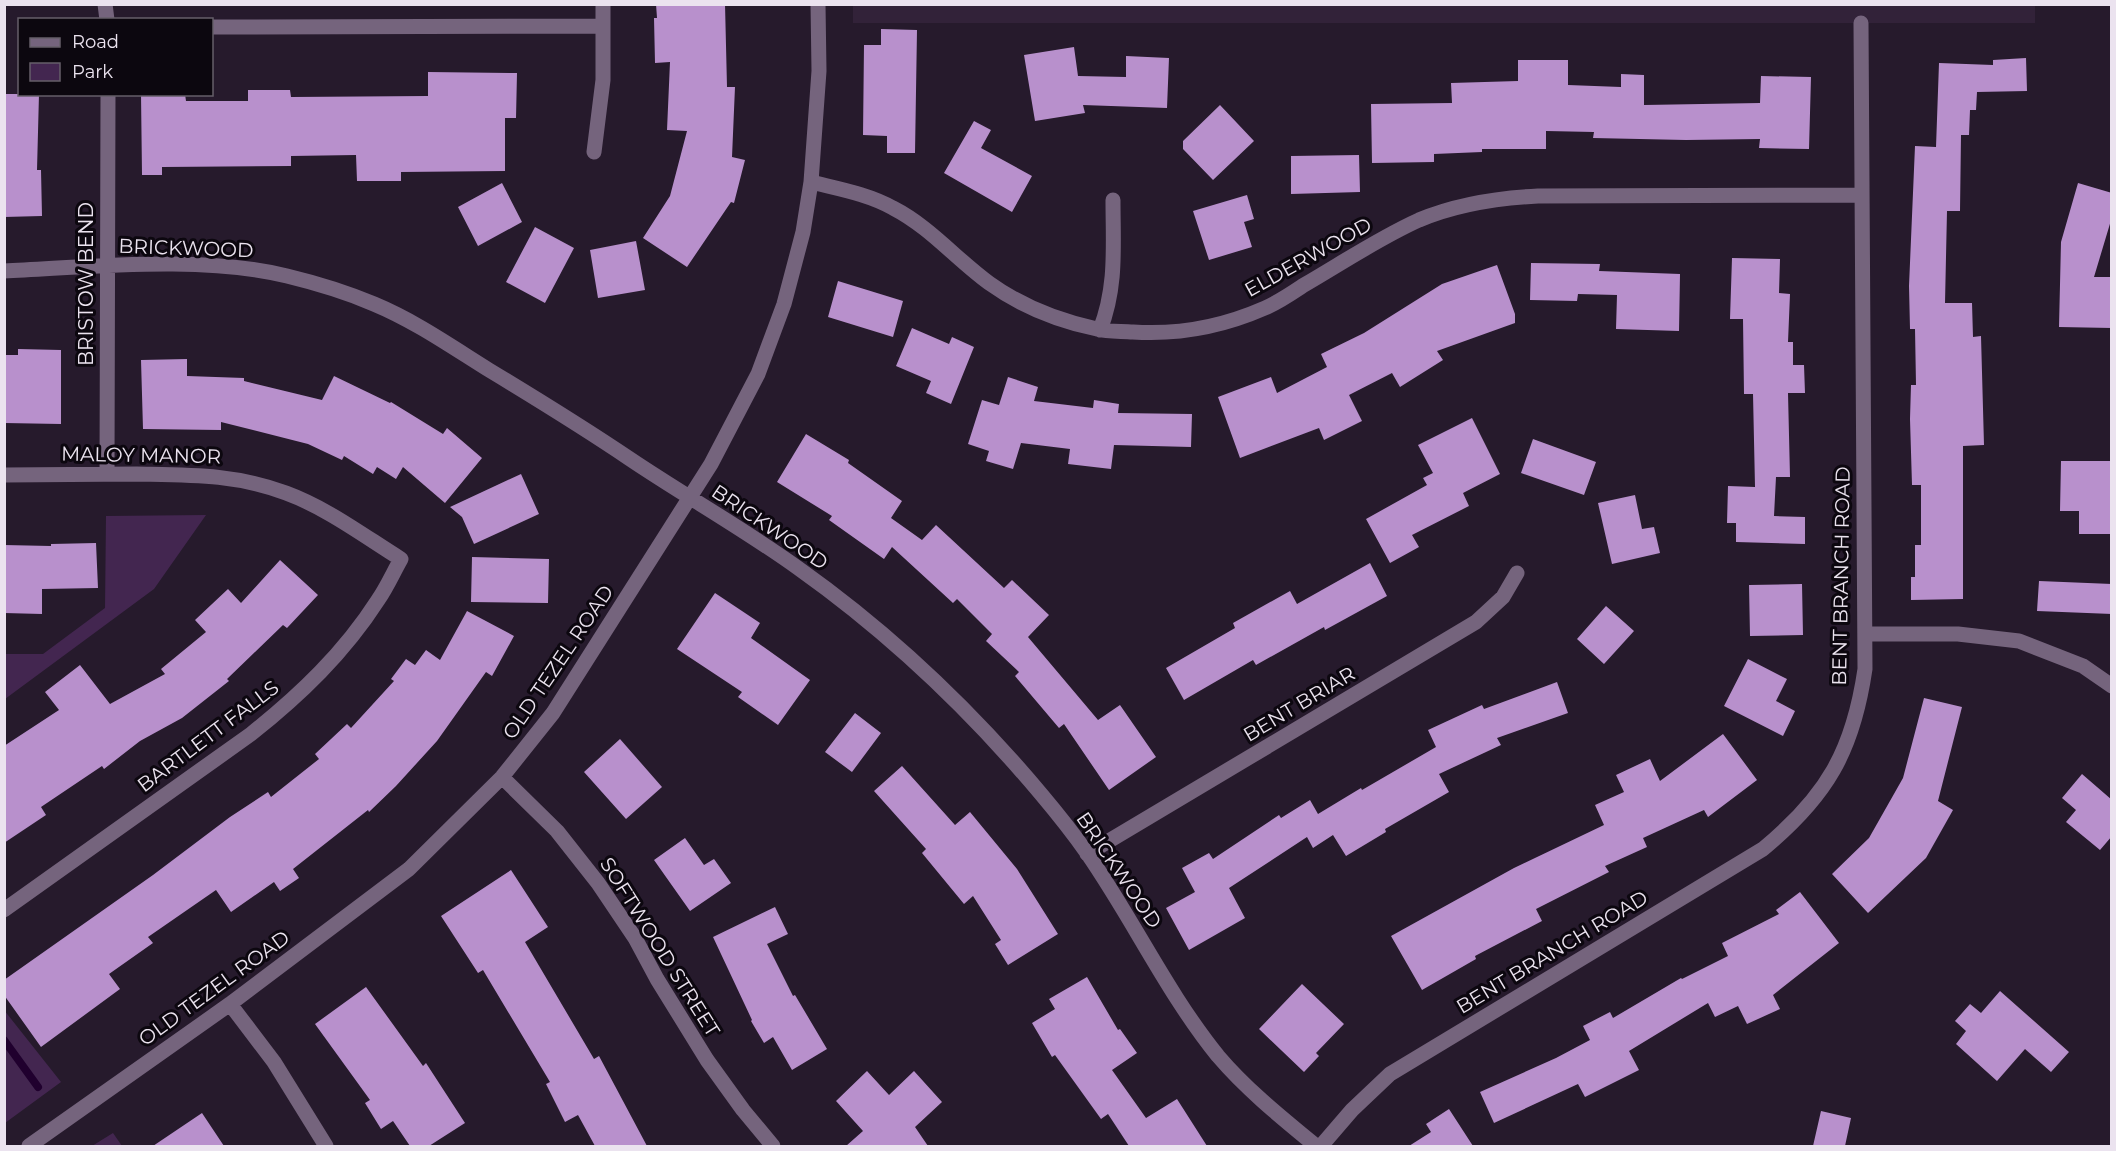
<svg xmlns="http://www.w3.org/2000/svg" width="2116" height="1151" font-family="Montserrat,sans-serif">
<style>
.built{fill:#322239}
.green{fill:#432650}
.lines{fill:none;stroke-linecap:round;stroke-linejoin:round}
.stream{stroke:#20002e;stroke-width:8}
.building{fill:#b890cc}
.minor{stroke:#75647d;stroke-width:15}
.labels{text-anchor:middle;stroke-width:6;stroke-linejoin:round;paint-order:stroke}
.street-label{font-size:20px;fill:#ebe3ef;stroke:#0c070f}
</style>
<rect width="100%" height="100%" fill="#261a2c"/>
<path class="built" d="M2035 4V23H853V5Z"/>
<path class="green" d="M206 515 154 589 5 699V654H43L105 608 106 516Z
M4 1010 61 1082 5 1123H4Z
M113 1133 122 1146H92Z"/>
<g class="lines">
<path class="stream" d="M4 1040 38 1087"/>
</g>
<path class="building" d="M656 4H725L727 87H735L732 157 745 160 734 203 731 202 687 267 643 238 670 196 687 131 667 130 670 62 655 63 654 18H657Z
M881 29 917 30 915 153H887V136L863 135 864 45H881Z
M1074 47 1078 76 1126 77V56L1169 58 1167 108 1083 105 1085 113 1035 121 1024 55Z
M2026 58 2027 91 1977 92 1976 110H1970L1969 135H1961L1960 211H1947L1945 303H1972L1973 337 1981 336 1984 445 1963 446V599L1911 600V577H1915V545H1921V485H1912L1910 419 1911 385H1916L1915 329H1910L1909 286 1915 146 1936 147 1939 63 1993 65V60Z
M1518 60H1568V85L1621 87V74L1644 75V105L1760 103 1761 76 1811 77 1809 149 1759 148 1760 139 1686 140 1593 138 1594 132 1546 131V149H1482V152L1434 154V162L1372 163 1371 104 1452 103 1451 83 1518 81Z
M428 72 517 73 516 118H505V171L401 172V181H357L356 155 291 156V166L162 167V175H142L141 94H185L186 101H248V90H290L291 97 428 96Z
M4 94H39L37 170H41L42 216 4 217Z
M1220 105 1254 141 1213 180 1183 149V141Z
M974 121 991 130 981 148 1032 176 1012 212 944 173Z
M1359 155 1360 192 1291 194V156Z
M502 183 522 222 478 246 458 207Z
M2078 183 2112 193V217L2094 277H2112V328L2059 327 2061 242Z
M1247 195 1254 219 1244 222 1252 247 1209 260 1193 211Z
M535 227 574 248 545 303 506 282Z
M636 241 645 290 598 298 590 250Z
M1732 258 1780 259 1779 293 1790 294 1788 342H1793V365H1804L1805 393H1788L1790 477H1776L1774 516 1805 517V544L1736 542V523H1727L1728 486 1755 487 1753 394H1744L1743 319H1730Z
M1531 263 1600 264 1599 271 1680 274 1679 331 1616 329 1617 295 1578 294 1577 301 1530 300Z
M1497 265 1515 314V323L1437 351 1443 360 1400 387 1392 373 1349 395 1362 421 1324 440 1319 428 1240 458 1218 397 1271 377 1277 393 1327 367 1321 354 1364 333 1442 284Z
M838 281 903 301 893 337 828 317Z
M912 328 949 344 952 337 974 347 951 404 926 393 931 381 896 366Z
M18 349 61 350V424L4 423V355H18Z
M187 359V376L244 378V381L322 400 334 376 390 403 391 402 443 434 447 428 482 458 445 503 403 467 396 479 377 467 373 474 344 456 342 460 308 444 221 422V430L143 429 141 360Z
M1008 377 1038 387 1034 401 1093 408 1094 400 1119 404 1118 413 1192 414 1191 447 1114 445 1111 469 1068 464 1070 449 1021 443 1013 469 986 461 989 451 968 444 982 400 999 405Z
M1472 418 1500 474 1463 493 1469 506 1412 535 1419 547 1390 563 1366 519 1427 485 1423 478 1433 473 1418 445Z
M806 434 849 460 848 463 902 501 891 518 922 540 936 525 1004 588 1012 580 1049 615 1028 637 1098 720 1120 705 1156 757 1109 790 1064 724 1059 728 1015 676 1019 672 986 641 992 634 957 599 953 603 892 547 884 559 829 520 832 516 777 482Z
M1533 439 1596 462 1584 495 1521 473Z
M2061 461H2112V534H2079V511H2060Z
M521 474 539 514 474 544 462 517 450 507Z
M1635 495 1642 529 1654 527 1660 553 1612 564 1598 503Z
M96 543 98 588 42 589V614L4 613V545L51 546V544Z
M472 557 549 559 548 603 471 602Z
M280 560 318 595 287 628 283 625 227 679 229 681 182 718 140 741 104 769 102 766 41 807 46 815 4 843V746L59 710 45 692 80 665 110 704 165 674 161 669 206 632 195 620 228 589 241 603Z
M1370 563 1387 596 1325 630 1324 627 1256 665 1253 660 1184 700 1166 668 1235 628 1233 623 1290 591 1297 604Z
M2039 581 2112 584V614L2037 611Z
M1802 584 1803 635 1750 636 1749 585Z
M715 593 760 623 751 638 810 680 778 725 738 697 742 692 677 649Z
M1606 606 1634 631 1604 664 1577 639Z
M467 611 514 636 492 676 486 672 437 741 396 786 369 812 368 810 293 869 299 878 280 891 274 882 231 912 216 890 148 937 153 943 109 974 120 989 41 1047 4 995V980L153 875 230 817 268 792 271 797 319 759 315 754 347 724 351 728 394 681 391 679 406 659 415 665 426 650 440 660Z
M1748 659 1787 679 1776 701 1795 711 1783 736 1724 706Z
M1557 682 1568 713 1497 738 1501 745 1439 774 1449 792 1385 829 1386 832 1346 856 1333 835 1313 848 1307 837 1229 888 1245 918 1189 950 1166 908 1195 892 1182 868 1209 853 1213 859 1279 815 1281 818 1310 800 1318 814 1361 788 1362 790 1436 747 1428 730 1482 705 1484 709Z
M1924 698 1962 707 1938 801 1953 810 1926 858 1868 913 1832 874 1869 838 1903 778Z
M855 713 881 733 852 772 825 752Z
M1723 734 1757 780 1708 817 1704 810 1643 838 1647 847 1605 866 1609 872 1536 909 1542 921 1475 956 1476 959 1422 990 1391 936 1514 868 1604 825 1595 805 1624 792 1616 775 1650 759 1660 781Z
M620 739 662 787 626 819 584 772Z
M902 766 955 825 970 812 1017 869 1058 934 1008 965 995 944 1001 940 973 896 964 904 922 853 926 849 874 791Z
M2082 774 2112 800V836L2100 850 2066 822 2076 810 2062 798Z
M685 838 704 865 714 859 731 883 690 911 654 860Z
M511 870 548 927 525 942 594 1059 599 1056 647 1146H595L578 1115 565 1122 546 1084 550 1082 483 970 478 973 441 916Z
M1800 892 1839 943 1773 995 1780 1009 1747 1024 1738 1006 1715 1017 1708 1003 1629 1051 1639 1070 1585 1097 1578 1084 1494 1123 1480 1092 1556 1058 1590 1040 1583 1026 1610 1012 1613 1018 1681 978 1682 979 1728 956 1722 943 1779 914 1776 910Z
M775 907 788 934 767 944 793 996 795 995 827 1049 792 1070 773 1037 764 1043 751 1021 752 1020 713 937Z
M1087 977 1118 1030 1120 1029 1137 1053 1112 1070 1146 1118 1177 1099 1207 1146H1129L1108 1114 1101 1119 1055 1055 1052 1057 1032 1023 1055 1009 1049 999Z
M1302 984 1344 1024 1316 1053 1319 1056 1304 1072 1259 1029Z
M366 987 423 1066 426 1063 465 1123 429 1146H410L393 1121 381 1129 365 1103 370 1100 315 1024Z
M2000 991 2069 1052 2051 1072 2025 1049 1997 1081 1956 1044 1966 1031 1955 1021 1970 1004 1981 1013Z
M867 1071 889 1095 914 1071 942 1102 915 1127 928 1146H846L863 1131 836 1101Z
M1449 1109 1473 1146H1409L1431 1132 1426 1124Z
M1821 1111 1851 1118 1845 1146H1813Z
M202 1113 224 1146H153Z"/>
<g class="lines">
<path class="minor" d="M105 4 107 20
M212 27 603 26
M594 152 603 80V4
M811 182C839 189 868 194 893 208 930 227 956 259 989 283 1021 306 1059 321 1097 329 1108 332 1121 331 1133 332 1178 335 1224 326 1265 308 1279 302 1292 293 1304 285 1342 263 1379 238 1419 220 1457 204 1497 198 1538 196L1861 195
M4 271C93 267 201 255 287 276 316 283 346 292 374 304 415 321 452 347 489 370 537 399 584 428 630 459 685 496 744 529 798 568 891 634 968 707 1041 794 1057 813 1073 833 1087 853 1133 919 1167 993 1218 1056 1247 1090 1282 1118 1316 1146
M1100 330C1117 286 1113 247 1113 200
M107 474 108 94
M4 475C49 475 93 474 137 474 191 475 235 474 286 493 327 508 364 536 401 559 393 573 387 587 378 600 344 653 300 695 251 734L4 910
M1865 634H1958L2019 641 2083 666 2112 686
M502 777 557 831 598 883 635 938 657 979 707 1060 743 1110 773 1146
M1087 854 1476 622 1503 597 1517 573
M230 1004 274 1062 326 1146
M29 1146 230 1004 409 869 502 777 553 713 711 464 758 374 784 304 803 232 811 182 819 71 818 4
M1321 1146 1352 1110 1390 1074 1763 849C1827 796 1853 751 1865 669L1861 23"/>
</g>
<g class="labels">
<g class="street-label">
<text transform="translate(186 248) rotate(2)" y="7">BRICKWOOD</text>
<text transform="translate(1308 257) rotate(-29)" y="7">ELDERWOOD</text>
<text transform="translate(86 284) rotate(-90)" y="7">BRISTOW BEND</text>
<text transform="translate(141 455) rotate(1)" y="7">MALOY MANOR</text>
<text transform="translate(770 527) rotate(34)" y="7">BRICKWOOD</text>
<text transform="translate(1841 576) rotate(-89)" y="7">BENT BRANCH ROAD</text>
<text transform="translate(558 662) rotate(-56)" y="7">OLD TEZEL ROAD</text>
<text transform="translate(1299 704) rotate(-31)" y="7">BENT BRIAR</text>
<text transform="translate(208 736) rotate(-37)" y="7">BARTLETT FALLS</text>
<text transform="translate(1119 870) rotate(56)" y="7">BRICKWOOD</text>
<text transform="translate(660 947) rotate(58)" y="7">SOFTWOOD STREET</text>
<text transform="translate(1552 952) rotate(-31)" y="7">BENT BRANCH ROAD</text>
<text transform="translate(214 988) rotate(-36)" y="7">OLD TEZEL ROAD</text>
</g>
</g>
<rect width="2116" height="1151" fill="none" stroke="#ebe3ef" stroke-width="12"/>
<rect x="18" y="18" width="195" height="78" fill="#0c070f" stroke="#655f69" stroke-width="1.5"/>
<rect x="30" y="38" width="30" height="9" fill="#75647d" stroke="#655f69" stroke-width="1.5"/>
<text x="72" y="48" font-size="18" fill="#ebe3ef">Road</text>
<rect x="30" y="63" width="30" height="18" fill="#432650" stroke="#655f69" stroke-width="1.5"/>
<text x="72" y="78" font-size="18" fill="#ebe3ef">Park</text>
</svg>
